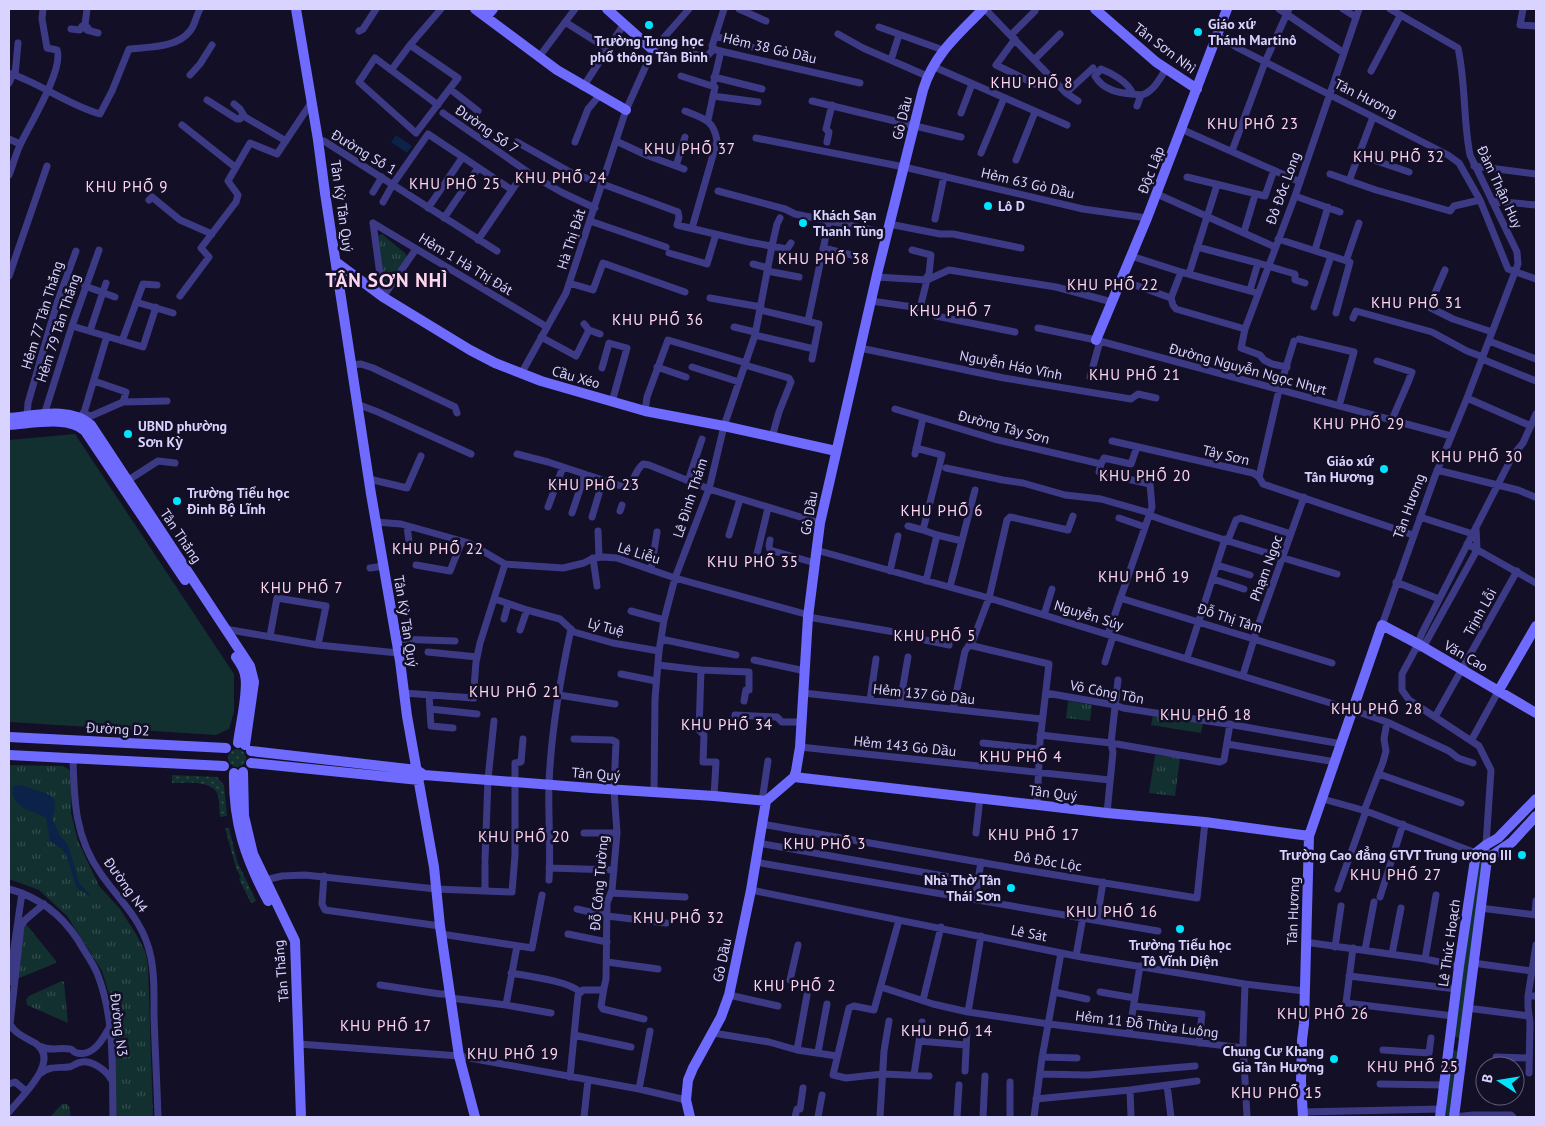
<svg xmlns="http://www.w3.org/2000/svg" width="1545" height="1126" font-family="'PT Sans',sans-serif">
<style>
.grass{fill:#12302f}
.park{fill:url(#park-tufts)}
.garden{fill:url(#garden-dots)}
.water{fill:#0c2248}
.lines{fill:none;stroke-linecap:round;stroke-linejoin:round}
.street{stroke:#3d3a85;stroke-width:7}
.secondary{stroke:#6f6bff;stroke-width:10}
.poi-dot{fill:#00e5ff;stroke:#130f26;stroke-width:2}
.labels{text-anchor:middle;stroke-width:5;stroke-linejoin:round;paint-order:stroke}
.poi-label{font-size:14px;font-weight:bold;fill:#d9d4ff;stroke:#130f26;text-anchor:start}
.street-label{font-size:14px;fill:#d9d4ff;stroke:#130f26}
.neighbourhood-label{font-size:15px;letter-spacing:1px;fill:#ffd6f0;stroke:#130f26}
.district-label{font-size:19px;font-weight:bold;letter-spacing:1px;fill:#ffd6f0;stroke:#130f26}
</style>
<defs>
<pattern id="park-tufts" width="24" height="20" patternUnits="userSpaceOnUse" patternTransform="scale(1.25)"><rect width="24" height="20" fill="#12302f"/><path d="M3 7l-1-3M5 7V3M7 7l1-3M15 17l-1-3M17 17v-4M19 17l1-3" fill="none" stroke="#344d4e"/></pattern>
<pattern id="garden-dots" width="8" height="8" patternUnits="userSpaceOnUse" patternTransform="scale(1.25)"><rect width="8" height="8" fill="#12302f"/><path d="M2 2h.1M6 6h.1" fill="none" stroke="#344d4e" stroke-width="1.8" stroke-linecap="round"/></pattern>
</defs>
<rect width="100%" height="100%" fill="#130f26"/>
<path class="grass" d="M75 434 234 674V712L229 729 216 735 9 722V440Z
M1477 857 1484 858 1460 1038 1454 1037Z
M1452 1050 1458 1051 1451 1117H1445Z"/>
<path class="park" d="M382 234 406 254 408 259 387 285H383L378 236Z
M1068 701 1092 705 1090 721 1066 718Z
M1153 715 1203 723 1201 733 1151 725Z
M1155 755 1180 758 1175 796 1149 793Z
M9 765 63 766 68 769 72 774 71 813 78 841 99 886 120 909 136 934 145 951 148 966 153 1117H116L110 997 102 971 67 916 39 890 9 879Z
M26 924 56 961V963L17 979 24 927Z
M62 981 64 982 68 1023 27 1005 26 1000 29 996Z
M62 1104H66L69 1106 71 1117H50Z"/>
<path class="garden" d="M228 758a9 9 0 1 1 18 0a9 9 0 1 1-18 0Z
M172 775 217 777 224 785 227 816 220 817C219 810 220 800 217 793 211 780 184 783 172 783Z
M225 828H229L237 861 256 901 251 903 239 879 241 878 236 868Z"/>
<path class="water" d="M396 135 412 146 407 153 391 142Z
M21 785 50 795 54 800 55 807 52 819 61 837 68 845 79 883 93 898 77 888 66 855 62 849 50 841 46 818C34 810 22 812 14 798 12 793 12 791 14 786Z"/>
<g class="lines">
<path class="street" d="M724 9 712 46 716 50 860 83
M739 9 766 21
M985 9 1066 93 1078 101
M1279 9 1344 53
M1343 9 1356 17
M1523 9 1520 25 1536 26
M565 22 608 49
M85 25 88 28 87 30 98 33
M85 25 87 9
M879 27 943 50
M71 29 80 30 82 26 85 25
M359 31 363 29 376 9
M838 34 863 48 927 76
M1011 35 1035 11
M1217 35 1238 48 1448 155 1459 163 1480 200 1508 269 1536 279
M715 36 752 47
M1015 39 996 65 1037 85
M410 45 458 78C444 96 430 115 416 133L359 82 375 58 438 105
M689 53 706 57 711 52 713 48
M539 57 575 9
M891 60 899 35
M1034 60 1060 34
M932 66 1067 125
M392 69 410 45 441 9
M1371 71 1400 16
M9 73C40 83 68 105 100 114L112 91 129 49C149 47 177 48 190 31 195 25 196 16 200 9
M15 75 18 43
M190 75 200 64 212 45
M681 76 715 87 708 120
M714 77 762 89
M714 81 721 51
M9 83 13 74
M583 87 624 24
M450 89 478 111
M1066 93 1093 68
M1133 94C1128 82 1112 73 1101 69L1095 76C1103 90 1118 93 1133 94 1136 94 1138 95 1141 95 1153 93 1160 78 1166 69
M713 96 758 102
M207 100 237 119H240L243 114
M812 101 961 137
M234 104 240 109 245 117 286 141
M1137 106 1141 95
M685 111C703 118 714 120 717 141L692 228
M443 113 535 177 563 193 595 208
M961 113 972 84
M182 125 235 167
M1181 129 1300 182
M756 138 904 167 1083 209 1147 218
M9 139 20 144
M318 140 324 141 497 251
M616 141 646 155 684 169
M517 142 570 172 678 212 679 218 677 225 749 242 787 249 791 243
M575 142 588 109 599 96
M827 142 829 132 826 129 832 105
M1232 151 1265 62 1289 9
M981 153 1004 98
M1359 155 1409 172
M1016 160 1035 112
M676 166 685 137
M1474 166 1536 174
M1330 174 1376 190 1450 211 1454 206 1480 200
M9 175C13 165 16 153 21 143 30 124 64 69 57 50L47 48 42 19 43 9
M1187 177 1265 196 1274 170
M1349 181 1373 117
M718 191 785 209 795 214 887 233
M373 192 382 177
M1157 194 1275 247
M1295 196 1340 212
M149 200 152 197 180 220 212 234
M1492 201 1536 205
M383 202 393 184 428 134 512 190
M428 208 462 158
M444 218 478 168
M935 219 944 176
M590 221 666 247
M373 223 547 327
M373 223 383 297
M889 224 940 234H953L1021 248
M1244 232 1255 195
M1278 239 1350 262 1336 313
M478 240 525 171
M1197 247 1258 263
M823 248 856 256
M912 250 931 255 929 274 925 280
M1315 250 1328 207
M669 253 707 264 716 234
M1131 256 1181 272 1258 293
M1346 261 1359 223
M753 264 768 268
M1445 270 1429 307 1453 319 1492 332
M767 271 799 277
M1189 274 1217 185
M9 276 47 166
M876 277 927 280 949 270 1056 287 1112 302
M1121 280 1171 298 1181 272
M569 283 593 290 603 263 685 292
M85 286 115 297
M1250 290 1258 263 1295 274V280L1305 283
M180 296 209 257 201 248 236 202 238 195 228 181 250 143 277 154 311 103
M383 297 416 249
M710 298 761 307
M1171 298 1173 305 1176 309 1245 329
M871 301 934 310
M136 302 173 313
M1314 307 1331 256
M920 308 927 280
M760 310 819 324 812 359
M936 316 1015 332
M1353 318 1356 311 1432 332 1467 351 1483 357
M808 321 829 221
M584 324 589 330
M72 326 143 347 156 307
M734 327 755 332
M1038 328 1096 340 1451 436
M90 331 106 283
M755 335 814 349
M541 337 576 356 589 330 600 334
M1299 339 1354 352 1339 406
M122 341 143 284 157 285
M1489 341 1536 359
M860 348 1004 378 1131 399 1138 394 1156 398
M1482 359 1536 381
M1377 361 1412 372C1406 389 1398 404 1392 420
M351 365 361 364 373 368 455 407 457 413
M745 365 789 378 791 382 779 412 772 437
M657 367 686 377
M692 367 739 382
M1287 367 1272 364 1264 360 1260 355 1241 348 1245 329 1295 196 1359 9
M602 368 609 343 627 348 612 402
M521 374 566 293 626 110 653 50 689 9
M1090 377 1100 341
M94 381 126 392 123 402
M1467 398 1531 426
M357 404 378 412 471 454
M895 409 994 439 1101 464 1104 458 1131 464 1137 447
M645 411 647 397 668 340 746 363
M83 413 91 416 123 402 167 401
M44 415 72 326 99 250
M83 416 107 336
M27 417 28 403 56 306 76 251
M1112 441 1253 473 1259 477 1263 484 1413 535
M916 448 942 455 923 530 937 535 926 581
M517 454 548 462 627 488C634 483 635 470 643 464L649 465 709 489 820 523
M915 454 923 418
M1101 464 1099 472 1101 473 1150 484 1152 507 1108 634
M946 468 1003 480 1023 483 1065 495 1101 499 1150 513
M1437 470 1518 490 1535 497
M1259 477 1279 390 1294 341
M369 479 407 488 421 456
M127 481 158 461 175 463
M688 481 702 439
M548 507 563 467
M620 511 622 505
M572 513 585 474
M1149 515C1211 537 1274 555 1337 574
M592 517 603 480
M1420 517 1476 535
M1119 518 1145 527
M376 522 401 524 469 543 505 564 563 568 584 563 593 558 603 557 617 558 675 578 809 615
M407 526 409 542
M908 526 923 530
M598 531 599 557
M729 535 740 499
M937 535 962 541
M770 540 769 546 770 550 815 563
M1228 540 1236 520 1241 518 1291 534
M1467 544 1536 583
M816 550 989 598 1353 710 1387 722 1449 751 1458 758 1473 763
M593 558 597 586
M756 558 768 508
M416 565 450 571 462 541
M1217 565 1250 575
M370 568 384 566
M651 570 657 532
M890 571 898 536
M1213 579 1244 589
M1396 582 1439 599
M950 587 975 490
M1120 598 1332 663
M495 599 527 610 560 619 574 632 613 643 659 651
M631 611 664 620
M1044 615 1052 589
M808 617 906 634 925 640 949 645
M504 619 508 604
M1382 625 1435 476 1467 398 1518 264 1517 252 1470 155C1463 120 1466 84 1458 48L1390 9
M225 629 318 645 398 653
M520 630 527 610
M270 636 277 598 326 606 318 645
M395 639 455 641
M661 639 736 655
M969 645 1049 664 1040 741 1037 805
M1420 648 1425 644 1477 550 1476 527
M428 652 477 657
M1187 658 1225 539
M754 660 805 671
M1105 662 1113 636
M658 665 701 670 749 672V690H746L744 701
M701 670 699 730 704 735 703 762H716L714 796
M621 674 656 681
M1243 675 1258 626 1304 497
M474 688 476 662 480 643 505 564
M403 693 474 698
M803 693 1042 719
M1046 693 1115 705 1123 708 1234 725 1342 744
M429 695 431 726 453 728
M559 695 615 704
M870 700 876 659
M900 703 908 657
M430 709 477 714
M953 709 965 651 973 640 989 598 1007 520 1010 517 1015 518 1068 530 1073 516
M735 715 777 717 782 722H801
M1435 717 1517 571
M1040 735 1111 743 1220 762 1224 760 1230 724
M1471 741 1499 690
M983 743 1039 749
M1227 744 1336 762
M800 747 1110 780
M73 758C74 801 75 838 101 874 117 897 138 916 147 943 155 965 154 991 154 1015 155 1049 157 1083 158 1117
M1379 774 1461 803
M654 792 655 699 659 651 664 620 675 578 709 489 724 426 755 335 772 246 777 224 780 218
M1323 799 1366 811 1476 853
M762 801 768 761
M1364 811 1383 762 1386 751 1384 739 1387 722
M1107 813 1113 752 1111 743 1118 680
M761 824 1019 869 1197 898 1205 822
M584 833H617
M976 833 980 798
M758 843 978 882
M1487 859 1486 845 1491 770 1479 746 1409 700 1402 690V674L1415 650 1422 633 1513 455 1523 443 1536 414
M485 860 488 779 494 721
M755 862 1158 931
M549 868 614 870
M324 876 322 904 325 910 440 926
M265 880 282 876 305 875 436 889 512 892 515 855V763L521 762 523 739
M549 880C551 848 548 816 549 784 551 731 560 680 571 629
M9 889C39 897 61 914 78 940 84 951 92 961 97 973 115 1017 112 1070 113 1117
M1338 889 1366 811
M485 890V864
M751 890 1076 956 1245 984 1304 991
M611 893 685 897
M1380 897 1403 824
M975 899 981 862
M1480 908 1536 915
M577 909 607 916 666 923
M1535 914 1536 901
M899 920 874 1010 854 1006 849 1008 833 1075 846 1078 883 1074 929 1076
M1097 920 1103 882
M441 934 532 948 542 895
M568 934 607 942
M1305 942 1425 959 1459 966
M1335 947 1341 906
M1353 948 1346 1003 1453 1016
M1365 950 1374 902
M1392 954 1401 908
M1076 956 1083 917
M1425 959 1436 895
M607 962 658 969
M1473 963 1532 971
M511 973C528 976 569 981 580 992
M1349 976 1456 989
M790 980 798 945
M9 982 22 893
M1245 984 1243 1042 1247 1117
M380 985 440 994H450
M881 987 933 1004 968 1012 1049 1024 1243 1048
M604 988 601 1006 603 1009 644 1019
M1054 992 1087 999
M1100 992 1135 998
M729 995 778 1006
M1528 996H1536
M451 998 506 1005 551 1013
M923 1000 941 927
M506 1005 517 946
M1134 1006 1202 1014 1199 1043
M1467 1008 1529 1016
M968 1012 981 936
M713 1033 769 1042 797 1050 837 1056
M1129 1034 1140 966
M574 1035 631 1047
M919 1041 966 1045
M299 1044 459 1056 639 1089 686 1100
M39 1046C52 1052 57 1047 70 1049 77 1051 70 1051 77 1053 93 1057 103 1039 109 1028
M797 1050 807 995
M1383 1050 1429 1053 1431 1038
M818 1052 827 1004
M1042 1057 1077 1058
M1496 1057 1529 1058
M965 1071 967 1030
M41 1073C49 1066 59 1068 68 1067 73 1067 74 1064 78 1063 90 1058 106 1070 111 1079
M1529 1073 1530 1022 1528 1007V996L1536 945
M1040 1074 1088 1075 1195 1066
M914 1075 922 1022
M570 1077 578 995 583 990H601L604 988 606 979 607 903 612 890 617 833 614 790 616 742 612 740 574 739
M9 1084 15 1082 26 1091
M1380 1084 1444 1085
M1167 1085 1171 1117
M639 1089 650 1031
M1130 1090 1131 1117
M1036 1099 1130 1090 1197 1081
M9 1112C21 1097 62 1060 35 1043 26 1038 14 1033 10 1024L21 926 25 920 44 904
M1303 1112 1441 1109
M584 1117 588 1080
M795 1117 797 1109H800L803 1088
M818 1117 822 1095
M880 1117 884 1051 889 1021
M957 1117 959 1085
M983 1117 985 1076
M1010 1117V1082
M1034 1117 1042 1058 1061 953
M1454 1117 1473 1115H1511L1513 1117"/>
<path class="secondary" d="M296 9 318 140 325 193 371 494 400 661 407 716 434 867 440 926 459 1056 475 1117
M475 9 557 70 626 110
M607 9 653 50
M1095 9 1156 62 1197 89
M486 17 493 9
M336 262 383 297 470 350 495 363 541 381 645 411 724 426 836 451
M1096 340 1147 218 1227 9
M9 418C34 416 70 406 91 425L250 666 254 682 245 745
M9 425C30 424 69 415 85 431L185 580
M236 657C240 663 244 668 245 675 249 691 240 725 238 743
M1499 690 1536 626
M9 737 226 748
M251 751 417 770 424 775 591 788 714 796 766 801
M9 755 224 766
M251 763 419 780
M243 772 244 816 253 854 295 941 301 1117
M234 773C233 822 245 858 268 901
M794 777 1107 813 1205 822 1309 836
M690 1117 686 1100 688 1080 693 1068 721 1017 729 995 751 890 766 801 794 777 796 771 800 747 808 617 820 523 878 270 923 90C934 54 958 35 983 9
M1303 1117 1301 1082 1302 1040 1304 1024 1309 836 1382 625 1420 645 1536 713
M1440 1117 1459 966 1476 853 1486 845 1498 838 1536 799
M1454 1117 1487 859 1512 842 1536 816"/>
</g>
<g class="poi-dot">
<circle cx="649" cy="25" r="5"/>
<circle cx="1198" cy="32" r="5"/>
<circle cx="988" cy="206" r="5"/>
<circle cx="803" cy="223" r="5"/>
<circle cx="128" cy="434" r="5"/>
<circle cx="1384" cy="469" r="5"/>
<circle cx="177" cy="501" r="5"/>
<circle cx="1522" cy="855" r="5"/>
<circle cx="1011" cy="888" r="5"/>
<circle cx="1180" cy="929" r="5"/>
<circle cx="1334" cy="1059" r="5"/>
</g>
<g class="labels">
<g class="poi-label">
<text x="1208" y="29">Giáo xứ<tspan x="1208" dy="16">Thánh Martinô</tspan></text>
<text x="649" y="46" text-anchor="middle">Trường Trung học<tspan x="649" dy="16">phổ thông Tân Bình</tspan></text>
<text x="998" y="211">Lô D</text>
<text x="813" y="220">Khách Sạn<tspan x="813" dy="16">Thanh Tùng</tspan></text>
<text x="138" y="431">UBND phường<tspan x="138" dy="16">Sơn Kỳ</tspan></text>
<text x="1374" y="466" text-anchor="end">Giáo xứ<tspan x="1374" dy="16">Tân Hương</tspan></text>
<text x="187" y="498">Trường Tiểu học<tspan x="187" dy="16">Đinh Bộ Lĩnh</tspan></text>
<text x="1512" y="860" text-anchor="end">Trường Cao đẳng GTVT Trung ương III</text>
<text x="1001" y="885" text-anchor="end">Nhà Thờ Tân<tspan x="1001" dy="16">Thái Sơn</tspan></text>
<text x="1180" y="950" text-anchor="middle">Trường Tiểu học<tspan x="1180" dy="16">Tô Vĩnh Diện</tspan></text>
<text x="1324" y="1056" text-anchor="end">Chung Cư Khang<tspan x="1324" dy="16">Gia Tân Hương</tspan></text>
</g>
<g class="street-label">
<text transform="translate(770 48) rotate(13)" y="5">Hẻm 38 Gò Dầu</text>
<text transform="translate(1165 48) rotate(37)" y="5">Tân Sơn Nhì</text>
<text transform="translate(1366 98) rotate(27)" y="5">Tân Hương</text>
<text transform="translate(902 118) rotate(-76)" y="5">Gò Dầu</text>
<text transform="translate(487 129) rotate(35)" y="5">Đường Số 7</text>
<text transform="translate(364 152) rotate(31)" y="5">Đường Số 1</text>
<text transform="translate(1151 170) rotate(-69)" y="5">Độc Lập</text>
<text transform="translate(1028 183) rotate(13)" y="5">Hẻm 63 Gò Dầu</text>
<text transform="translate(1500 187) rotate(65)" y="5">Đàm Thận Huy</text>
<text transform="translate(1283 188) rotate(-70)" y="5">Đô Đốc Long</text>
<text transform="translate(342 206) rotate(82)" y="5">Tân Kỳ Tân Quý</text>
<text transform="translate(571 239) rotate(-72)" y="5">Hà Thị Đát</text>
<text transform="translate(466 264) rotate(31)" y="5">Hẻm 1 Hà Thị Đát</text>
<text transform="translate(42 315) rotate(-73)" y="5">Hẻm 77 Tân Thắng</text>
<text transform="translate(58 328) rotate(-72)" y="5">Hẻm 79 Tân Thắng</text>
<text transform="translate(1011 365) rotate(11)" y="5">Nguyễn Háo Vĩnh</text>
<text transform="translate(1248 369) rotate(15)" y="5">Đường Nguyễn Ngọc Nhựt</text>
<text transform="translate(576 377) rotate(16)" y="5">Cầu Xéo</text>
<text transform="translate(1004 427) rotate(15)" y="5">Đường Tây Sơn</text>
<text transform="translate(1226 455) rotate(13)" y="5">Tây Sơn</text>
<text transform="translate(690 498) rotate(-72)" y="5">Lê Đình Thám</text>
<text transform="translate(1409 506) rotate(-70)" y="5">Tân Hương</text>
<text transform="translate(809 513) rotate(-80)" y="5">Gò Dầu</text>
<text transform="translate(181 536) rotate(56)" y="5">Tân Thắng</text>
<text transform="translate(639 553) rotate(17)" y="5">Lê Liễu</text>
<text transform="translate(1266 568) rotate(-70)" y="5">Phạm Ngọc</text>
<text transform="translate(1480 612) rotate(-61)" y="5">Trịnh Lỗi</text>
<text transform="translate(1089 615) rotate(17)" y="5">Nguyễn Súy</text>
<text transform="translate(1230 618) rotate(18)" y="5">Đỗ Thị Tâm</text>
<text transform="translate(406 621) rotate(81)" y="5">Tân Kỳ Tân Quý</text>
<text transform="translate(606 627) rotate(15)" y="5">Lý Tuệ</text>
<text transform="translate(1466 656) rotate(30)" y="5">Văn Cao</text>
<text transform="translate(1107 692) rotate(11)" y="5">Võ Công Tồn</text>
<text transform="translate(924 694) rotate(6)" y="5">Hẻm 137 Gò Dầu</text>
<text transform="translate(118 729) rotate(3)" y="5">Đường D2</text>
<text transform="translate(905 746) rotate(6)" y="5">Hẻm 143 Gò Dầu</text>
<text transform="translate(596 774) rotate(4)" y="5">Tân Quý</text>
<text transform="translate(1053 793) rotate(7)" y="5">Tân Quý</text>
<text transform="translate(1048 861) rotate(9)" y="5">Đô Đốc Lộc</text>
<text transform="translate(599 883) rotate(-85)" y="5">Đỗ Công Tường</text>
<text transform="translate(126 885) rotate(54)" y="5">Đường N4</text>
<text transform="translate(1293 911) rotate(-88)" y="5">Tân Hương</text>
<text transform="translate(1029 933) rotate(11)" y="5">Lê Sát</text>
<text transform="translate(1449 943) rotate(-82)" y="5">Lê Thúc Hoạch</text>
<text transform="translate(722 960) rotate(-78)" y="5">Gò Dầu</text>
<text transform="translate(281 971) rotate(-95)" y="5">Tân Thắng</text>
<text transform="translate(1147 1024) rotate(7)" y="5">Hẻm 11 Đỗ Thừa Luông</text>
<text transform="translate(119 1025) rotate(83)" y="5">Đường N3</text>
</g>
<g class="neighbourhood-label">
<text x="1032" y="88">KHU PHỐ 8</text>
<text x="1253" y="129">KHU PHỐ 23</text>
<text x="690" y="154">KHU PHỐ 37</text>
<text x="1399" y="162">KHU PHỐ 32</text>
<text x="561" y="183">KHU PHỐ 24</text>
<text x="455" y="189">KHU PHỐ 25</text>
<text x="127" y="192">KHU PHỐ 9</text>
<text x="824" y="264">KHU PHỐ 38</text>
<text x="1113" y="290">KHU PHỐ 22</text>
<text x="1417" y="308">KHU PHỐ 31</text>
<text x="951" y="316">KHU PHỐ 7</text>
<text x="658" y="325">KHU PHỐ 36</text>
<text x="1135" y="380">KHU PHỐ 21</text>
<text x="1359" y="429">KHU PHỐ 29</text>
<text x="1477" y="462">KHU PHỐ 30</text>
<text x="1145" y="481">KHU PHỐ 20</text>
<text x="594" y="490">KHU PHỐ 23</text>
<text x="942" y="516">KHU PHỐ 6</text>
<text x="438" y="554">KHU PHỐ 22</text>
<text x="753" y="567">KHU PHỐ 35</text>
<text x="1144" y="582">KHU PHỐ 19</text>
<text x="302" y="593">KHU PHỐ 7</text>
<text x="935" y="641">KHU PHỐ 5</text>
<text x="515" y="697">KHU PHỐ 21</text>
<text x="1377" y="714">KHU PHỐ 28</text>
<text x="1206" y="720">KHU PHỐ 18</text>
<text x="727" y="730">KHU PHỐ 34</text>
<text x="1021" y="762">KHU PHỐ 4</text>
<text x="1034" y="840">KHU PHỐ 17</text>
<text x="524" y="842">KHU PHỐ 20</text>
<text x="825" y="849">KHU PHỐ 3</text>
<text x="1396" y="880">KHU PHỐ 27</text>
<text x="1112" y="917">KHU PHỐ 16</text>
<text x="679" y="923">KHU PHỐ 32</text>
<text x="795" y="991">KHU PHỐ 2</text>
<text x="1323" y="1019">KHU PHỐ 26</text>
<text x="386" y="1031">KHU PHỐ 17</text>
<text x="947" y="1036">KHU PHỐ 14</text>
<text x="513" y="1059">KHU PHỐ 19</text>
<text x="1413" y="1072">KHU PHỐ 25</text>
<text x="1277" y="1098">KHU PHỐ 15</text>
</g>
<g class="district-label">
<text x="387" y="287">TÂN SƠN NHÌ</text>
</g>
</g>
<rect width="1545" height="1126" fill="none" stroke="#d9d4ff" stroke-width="20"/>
<g transform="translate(1500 1081) rotate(282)"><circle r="24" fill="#130f26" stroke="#625e7d"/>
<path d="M0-4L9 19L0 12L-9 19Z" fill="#00e5ff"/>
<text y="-8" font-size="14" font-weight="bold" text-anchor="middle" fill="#d9d4ff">B</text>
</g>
</svg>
